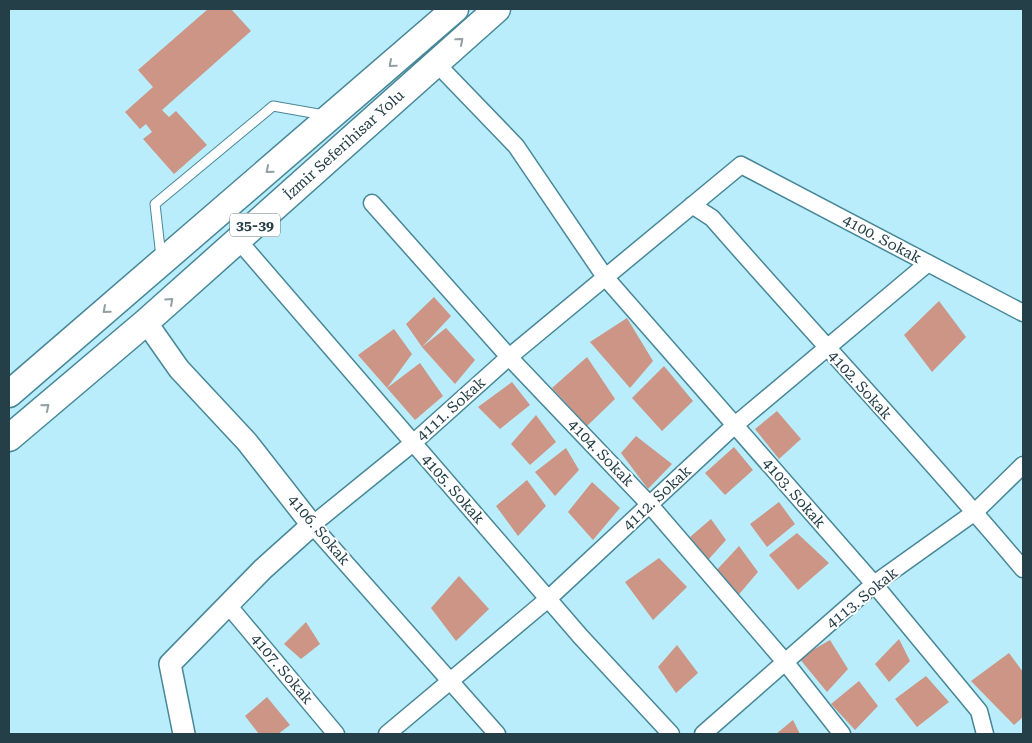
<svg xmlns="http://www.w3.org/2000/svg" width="1032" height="743" font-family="'Roboto Serif',serif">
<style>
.building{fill:#cc9585}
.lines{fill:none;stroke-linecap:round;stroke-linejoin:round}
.service-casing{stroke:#478798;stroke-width:11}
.minor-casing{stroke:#478798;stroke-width:19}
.tertiary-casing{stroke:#478798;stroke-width:24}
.primary-casing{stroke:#478798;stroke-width:29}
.service{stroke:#fff;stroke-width:9}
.minor{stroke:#fff;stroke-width:16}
.tertiary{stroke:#fff;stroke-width:21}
.primary{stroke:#fff;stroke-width:26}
.oneway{stroke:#929fa3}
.labels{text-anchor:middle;stroke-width:4;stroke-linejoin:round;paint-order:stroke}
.shield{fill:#fff;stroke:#66797e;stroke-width:1}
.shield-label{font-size:14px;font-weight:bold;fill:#243f47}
.street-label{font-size:15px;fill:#243f47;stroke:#fff}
</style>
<rect width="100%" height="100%" fill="#b9edfb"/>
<path class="building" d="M208 9H231L251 31 162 110 169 117 176 111 207 145 174 174 143 139 152 132 146 124 140 129 125 112 153 87 138 70Z
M434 297 451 316 422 347 446 328 475 360 455 384 422 347 406 324Z
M939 301 966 337 932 372 904 335Z
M627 318 653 361 630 388 590 342Z
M394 329 412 354 387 388 358 355Z
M587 357 615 399 587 426 552 388Z
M420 363 443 396 415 420 387 388Z
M664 366 693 401 662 431 632 398Z
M512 382 530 405 500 429 478 407Z
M777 411 801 439 779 459 755 429Z
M536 415 556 442 530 465 511 444Z
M636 436 672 464 648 489 621 453Z
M734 447 753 470 725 495 705 473Z
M566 448 579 470 555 496 535 472Z
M527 480 546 506 518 536 496 506Z
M592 482 620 508 593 540 568 512Z
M779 502 795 524 767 547 750 524Z
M711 519 726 540 708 560 690 537Z
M797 533 829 563 798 590 769 555Z
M739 546 758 572 735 599 714 573Z
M659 558 687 587 653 620 625 582Z
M459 576 489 609 456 641 431 608Z
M306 622 320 644 301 659 284 644Z
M899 639 910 661 889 682 875 664Z
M830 640 848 669 827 692 799 658Z
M677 645 698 673 676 693 658 667Z
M1009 653 1023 672V717L1014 725 971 681Z
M926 676 949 702 917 727 895 699Z
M859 681 878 706 855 730 831 704Z
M267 697 290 725 278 734H259L245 716Z
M793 720 800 734H776Z"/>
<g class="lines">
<defs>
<path id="service" d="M161 257 155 204 273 106 324 115"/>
<path id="minor" d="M435 62 516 146 605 277 874 584 979 711 985 734
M372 203 509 357 650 505 786 663 842 734
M692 205 712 218C815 336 923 450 1023 569
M238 240 581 637 671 734
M228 605 336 734
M387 734 548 599 735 425 928 263
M497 734 312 525 413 443 509 357 741 165 1023 313
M703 734 874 584 975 512 1023 465"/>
<path id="tertiary" d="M146 322 179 369 247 442 312 525 263 569 170 664 184 734"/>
<path id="primary" d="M9 394 455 9
M9 438 146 322 497 9"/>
</defs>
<use href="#service" class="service-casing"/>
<use href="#minor" class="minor-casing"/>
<use href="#tertiary" class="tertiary-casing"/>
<use href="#primary" class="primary-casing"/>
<use href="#service" class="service"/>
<use href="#minor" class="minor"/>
<use href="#tertiary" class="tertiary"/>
<use href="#primary" class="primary"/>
</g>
<defs><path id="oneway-chevron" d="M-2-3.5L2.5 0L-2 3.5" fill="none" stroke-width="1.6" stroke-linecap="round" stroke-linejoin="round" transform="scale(1.25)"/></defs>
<g class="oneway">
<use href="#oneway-chevron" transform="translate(460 41) rotate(-41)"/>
<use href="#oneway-chevron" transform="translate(392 64) rotate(139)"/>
<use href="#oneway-chevron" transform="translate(269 170) rotate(140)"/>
<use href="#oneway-chevron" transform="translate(170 301) rotate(-42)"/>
<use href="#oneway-chevron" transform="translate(106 310) rotate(139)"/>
<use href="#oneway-chevron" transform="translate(46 407) rotate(-40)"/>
</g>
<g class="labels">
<rect class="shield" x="230" y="213.5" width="50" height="23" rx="4"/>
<g class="shield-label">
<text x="255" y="230">35-39</text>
</g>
<g class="street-label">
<text transform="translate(344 145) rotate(-42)" y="5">İzmir Seferihisar Yolu</text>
<text transform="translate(882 239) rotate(28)" y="5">4100. Sokak</text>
<text transform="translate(860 385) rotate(48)" y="5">4102. Sokak</text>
<text transform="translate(451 409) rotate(-42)" y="5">4111. Sokak</text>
<text transform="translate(601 453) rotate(46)" y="5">4104. Sokak</text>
<text transform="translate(453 489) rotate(49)" y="5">4105. Sokak</text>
<text transform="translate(794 493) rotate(49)" y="5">4103. Sokak</text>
<text transform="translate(657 498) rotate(-43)" y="5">4112. Sokak</text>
<text transform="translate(319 530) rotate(50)" y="5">4106. Sokak</text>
<text transform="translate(862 598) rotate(-39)" y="5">4113. Sokak</text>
<text transform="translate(282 669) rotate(50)" y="5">4107. Sokak</text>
</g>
</g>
<rect width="1032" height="743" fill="none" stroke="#243f47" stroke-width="20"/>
</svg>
